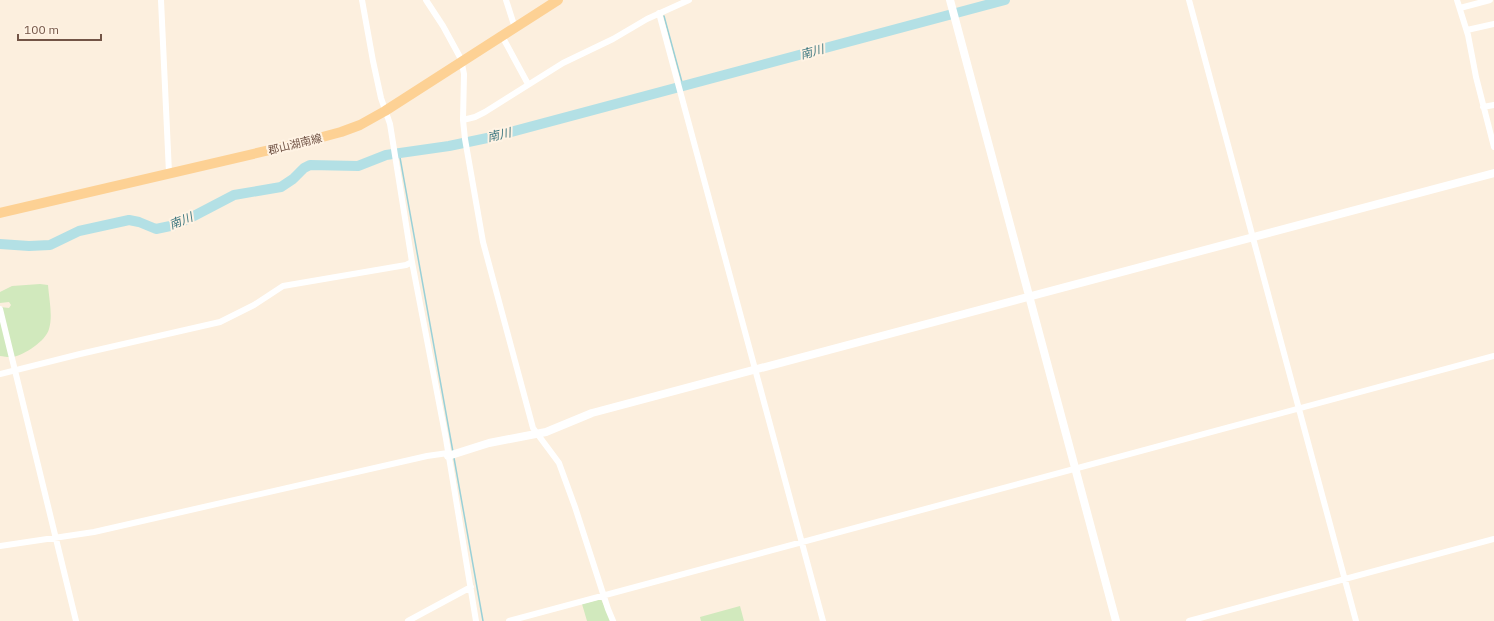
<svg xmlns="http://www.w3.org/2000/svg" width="1494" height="621" font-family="'IBM Plex Sans','Noto Sans JP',sans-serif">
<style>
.green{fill:#d1e9bd}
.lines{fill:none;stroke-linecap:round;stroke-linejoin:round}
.stream{stroke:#99d0d7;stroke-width:1.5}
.river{stroke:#b3e0e5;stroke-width:10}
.minor{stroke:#fff;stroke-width:6}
.tertiary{stroke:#fff;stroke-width:8}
.primary{stroke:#fdd194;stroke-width:10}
.labels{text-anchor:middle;stroke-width:4;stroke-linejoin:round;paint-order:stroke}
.street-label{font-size:11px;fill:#725446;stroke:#fff3e4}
.water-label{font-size:12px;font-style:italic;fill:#3d777f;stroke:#fff3e4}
</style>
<rect width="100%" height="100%" fill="#fcefde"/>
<path class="green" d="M40 284 48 285C49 299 53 316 49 329 46 341 24 355 13 357 9 358 4 356 0 356V307L9 308 11 305 9 302 0 303V292L12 286Z
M601 599 611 621H587L582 604Z
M740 606 744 621H701L700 617Z"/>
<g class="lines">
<path class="stream" d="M664 16 683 86
M399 152 453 452
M454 458 483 621"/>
<path class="river" d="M0 244 29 246 50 245 79 231 129 220 139 222 156 229 175 225 190 218 234 195 281 187 293 179 304 168 310 165 358 166 386 155 449 146 492 137 1005 0"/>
<path class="minor" d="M161 0 169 173
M362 0 373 61 381 98 390 124 412 262 446 439 476 621
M426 0 443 26 461 59 464 74 463 120 465 139 483 242 533 428 559 463 575 507 608 609 613 621
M506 0 515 28
M1189 0 1356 621
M1457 0 1468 35 1476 77 1494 147
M1460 8 1490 0
M659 13 823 621
M1467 30 1494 24
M502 36 528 84
M1483 107 1494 105
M463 120 475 117 485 112 563 63 613 39 647 19 689 0
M0 309 76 621
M0 374 80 354 220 322 254 305 283 286 406 265 412 262
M0 546 94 532 427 456 448 453
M408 621 471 587
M509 621 1494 356
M1189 621 1494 539"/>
<path class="tertiary" d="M950 0 1116 621
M448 456 489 443 546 432 592 413 1494 173"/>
<path class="primary" d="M0 213 300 143 341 132 360 125 385 111 558 0"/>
</g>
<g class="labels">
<g class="street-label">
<text transform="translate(295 144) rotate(-14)" y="4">郡山湖南線</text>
</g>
<g class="water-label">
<text transform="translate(812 52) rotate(-15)" y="4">南川</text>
<text transform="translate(499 135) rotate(-13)" y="4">南川</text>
<text transform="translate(181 221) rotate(-22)" y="4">南川</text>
</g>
</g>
<path d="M18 34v6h83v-6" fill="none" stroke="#725446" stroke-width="2"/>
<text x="24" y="34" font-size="12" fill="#725446" stroke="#fff3e4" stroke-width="3" paint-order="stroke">100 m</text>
</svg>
